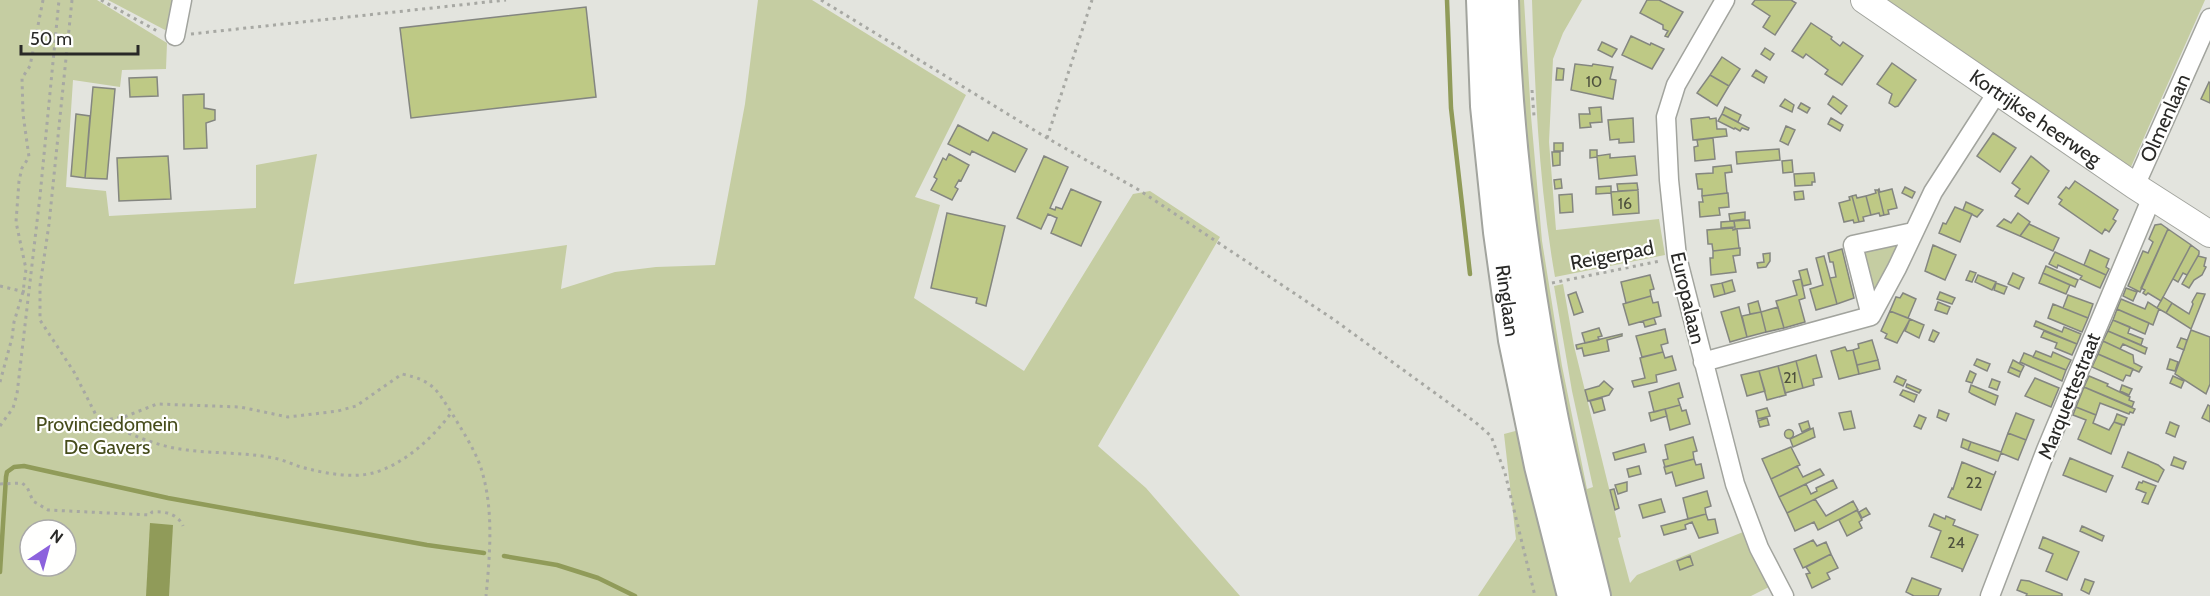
<svg xmlns="http://www.w3.org/2000/svg" width="2210" height="596" font-family="Cabin,sans-serif">
<style>
.green{fill:#c5cda2;fill-rule:evenodd}
.water{fill:#909b59}
.lines{fill:none;stroke-linecap:round;stroke-linejoin:round}
.stream{stroke:#909b59;stroke-width:4.5}
.building{fill:#bec985;stroke:#848680;stroke-width:1.5}
.street-casing{stroke:#a2a49e;stroke-width:21}
.secondary-casing{stroke:#a2a49e;stroke-width:28}
.primary-casing{stroke:#a2a49e;stroke-width:32}
.path{stroke:#a7a8a3;stroke-width:3;stroke-dasharray:3 4.5;stroke-linecap:butt}
.street{stroke:#fff;stroke-width:18}
.secondary{stroke:#fff;stroke-width:26}
.primary{stroke:#fff;stroke-width:28}
.labels{text-anchor:middle;stroke-width:4.5;stroke-linejoin:round;paint-order:stroke}
.number-label{font-size:16px;fill:#4e513e}
.street-label{font-size:20px;fill:#292927;stroke:#fffffe}
.park-label{font-size:20px;fill:#464c1b;stroke:#fffffe}
</style>
<rect width="100%" height="100%" fill="#e3e4de"/>
<path class="green" d="M0 0H97L167 43 166 69 122 70 120 87 73 80 66 187 106 191 109 216 256 208V165L317 154 294 284 567 245 561 289 615 272 656 267 715 265 745 104 758 0H812L966 95 915 197 940 205 914 298 1024 371 1133 194 1150 191 1220 237 1098 446 1146 488 1240 596H0ZM30 530H66V566H30Z
M108 0H174L169 27 165 30Z
M1517 0H1524L1531 116 1542 241 1562 366 1587 489 1593 487 1572 391 1554 286 1563 284 1574 346 1621 537 1618 538 1630 583 1637 575 1743 532 1769 587 1751 596H1612L1581 492 1550 334 1529 170Z
M1532 0H1582L1563 33 1553 59 1549 142 1556 230 1659 219 1665 255 1555 277C1539 186 1535 93 1532 0Z
M1883 0H2205L2130 169Z
M1901 240 1873 295 1863 248Z
M1523 429 1563 596H1478L1516 539 1504 434Z"/>
<path class="water" d="M150 523 173 525 169 596H146Z"/>
<g class="lines">
<path class="stream" d="M1447 0 1451 108 1470 274
M504 556 557 565 598 578 635 596
M0 572 6 477 7 472 14 467 24 466 168 498 427 545 484 553"/>
</g>
<path class="building" d="M1647 0H1659L1683 12 1668 37 1665 36 1668 31 1663 29V25L1640 13Z
M1755 0H1791L1796 3 1775 35 1763 27 1770 16 1752 4Z
M586 7 596 97 411 118 400 28Z
M1811 23 1832 37 1831 39 1840 46 1843 42 1863 56 1842 85 1825 74 1828 70 1806 54 1803 58 1792 51Z
M1631 36 1650 45 1651 43 1664 49 1652 69 1622 55Z
M1602 42 1617 49 1612 57 1598 50Z
M1765 48 1774 54 1770 60 1761 54Z
M1722 57 1740 69 1729 86 1710 75Z
M1892 63 1916 80 1898 106 1895 107 1889 103 1892 94 1877 84Z
M1575 64 1592 66 1593 64 1613 67 1610 79 1616 80 1613 99 1571 90Z
M1557 68 1564 69 1563 80H1556Z
M1756 70 1767 77 1764 83 1752 76Z
M1710 75 1729 86 1717 106 1697 93Z
M157 77 158 96 130 97 129 78Z
M2209 82 2210 83V103L2201 99Z
M93 87 115 89 107 179 85 178Z
M204 94V108L215 110V120L206 123 207 148 184 149 183 95Z
M1833 96 1847 106 1841 114 1828 104Z
M1785 99 1794 105 1792 112 1780 106Z
M1801 103 1810 108 1807 113 1798 108Z
M1601 107 1602 122 1590 123 1591 127 1580 128 1579 114H1590L1589 108Z
M1725 107 1741 115 1738 122 1722 114Z
M76 114 90 116 85 178 71 176Z
M1722 114 1749 128 1748 130 1742 128 1740 131 1735 128 1734 129 1718 121Z
M1709 117 1710 119 1716 118 1717 129H1726L1727 136 1693 140 1691 119Z
M1633 118 1634 142 1619 143V139L1610 140 1608 120Z
M1831 118 1843 125 1840 131 1828 124Z
M958 125 988 141 993 132 1027 149 1015 172 972 151 970 155 948 144Z
M1786 126 1795 130 1788 145 1780 141Z
M1993 133 2016 148 2000 172 1977 156Z
M1713 138 1715 159 1695 161 1694 147 1698 146 1697 140Z
M1554 143H1563V151H1554Z
M1779 149 1780 160 1737 164 1736 152Z
M1590 150H1597V156L1610 154V158L1635 156 1637 175 1599 179 1597 157 1590 158Z
M1552 152H1560V165L1553 166Z
M949 154 969 165 961 181 959 180 955 187 958 189 952 200 931 190 937 179 934 177 943 158 946 160Z
M168 156 171 199 119 201 117 158Z
M1044 156 1068 167 1050 208 1055 210 1056 207 1062 209 1071 189 1101 202 1081 246 1051 233 1057 218 1048 214 1041 229 1017 218Z
M2031 156 2049 171 2028 204 2015 196 2020 189 2012 183Z
M1792 160 1793 172 1783 173 1782 161Z
M1731 165 1732 172 1725 173 1727 193 1702 196V189H1698L1696 174 1713 173V167Z
M1811 173H1814L1815 182H1812V185L1795 186 1794 174Z
M1561 179 1562 188 1555 189 1554 180Z
M2075 181 2118 210 2113 219 2116 221 2109 232 2105 229 2102 234 2059 204 2062 200 2058 197 2066 187 2069 189Z
M1637 183 1638 190 1618 191 1617 184Z
M1611 186V193L1596 194V187Z
M1905 187 1915 192 1912 198 1902 193Z
M1879 189 1880 192 1892 189 1897 208 1888 210 1889 214 1884 215 1878 190Z
M1638 190 1639 213 1613 215 1611 192Z
M1875 190H1878L1884 215 1880 216 1879 213 1871 215 1866 196 1876 193Z
M1803 191 1804 199 1795 200 1794 192Z
M1728 193 1729 207 1719 208 1720 215 1700 217 1699 202H1703L1702 196Z
M1572 194 1573 212 1560 213 1559 195Z
M1856 195 1857 198 1866 196 1871 215 1863 217 1864 221 1859 222 1852 196Z
M1852 196 1859 222 1854 223 1853 220 1844 222 1839 203 1850 200 1849 197Z
M1966 202 1983 210 1977 217 1963 210Z
M1955 207 1972 214 1960 242 1939 233 1943 223 1946 224Z
M1745 212V219L1730 221 1729 214Z
M947 213 1005 226 986 306 976 303 977 298 931 288Z
M2018 213 2030 222 2020 236 1997 226 2004 219 2011 223Z
M1749 220 1750 228 1735 229 1734 221Z
M1734 221 1735 227 1721 228V222Z
M2029 224 2059 238 2053 251 2020 236Z
M2161 224 2168 229 2140 292 2128 286 2143 251 2148 253 2153 242 2149 239 2155 225Z
M1733 228V230L1737 229 1739 248 1713 251 1712 244H1708L1707 230Z
M2168 229 2191 245 2161 301 2148 293 2146 295 2143 293 2145 290 2141 288Z
M1933 245 1956 255 1945 280 1925 271Z
M2191 245 2199 251V254L2187 275 2183 273 2178 282 2173 279Z
M1740 248V255L1733 256 1736 272 1711 275 1710 258H1713V251Z
M1842 249 1854 298 1837 304 1830 278 1836 277 1833 262H1830L1828 253Z
M2090 250 2109 259 2106 267 2109 269 2106 275 2084 265Z
M2055 252 2106 275 2100 288 2080 279 2082 276 2058 265 2057 268 2049 264Z
M1770 253V261L1766 267 1758 268 1757 263 1764 262 1763 254Z
M1824 256 1837 304 1816 310 1810 289 1823 285 1816 258Z
M2198 256 2206 258 2204 266 2206 267 2202 275 2194 280 2189 288 2182 284Z
M2046 266 2078 280 2075 287 2043 273Z
M1807 269 1811 284 1803 286 1799 271Z
M1970 271 1976 273 1972 282 1966 280Z
M2013 273 2024 278 2019 289 2008 284Z
M2043 273 2070 285 2066 294 2039 283Z
M1650 275 1654 289 1650 290 1651 296 1626 303 1621 282Z
M1978 275 1996 282 1992 290 1975 282Z
M1801 279 1805 298 1799 300 1805 322 1784 328 1776 301 1797 295 1793 281Z
M1732 280 1735 291 1725 294 1722 283Z
M1722 283 1725 294 1714 297 1711 285Z
M1996 283 2007 287 2004 294 1994 290Z
M2126 288 2137 292 2133 301 2123 296Z
M1576 292 1583 312 1574 315 1568 295Z
M1940 292 1955 298 1952 304 1937 299Z
M1903 293 1916 299 1908 318 1890 311 1896 297 1900 298Z
M2197 293 2205 294 2191 329 2166 313 2172 303 2189 314 2193 304 2192 302Z
M2068 295 2093 304 2088 318 2063 308Z
M1651 296 1653 303 1658 302 1661 316 1629 325 1623 304Z
M2163 297 2172 303 2166 313 2157 308Z
M2121 299 2145 309 2148 302 2159 309 2153 325 2117 309Z
M1758 301 1761 312 1750 314 1748 304Z
M1938 302 1950 307 1947 314 1935 310Z
M2053 304 2088 318 2082 332 2048 318Z
M1739 307 1747 337 1730 342 1721 312Z
M1778 307 1784 328 1766 332 1761 312Z
M2117 309 2149 323 2145 334 2113 320Z
M1890 311 1910 319 1897 343 1885 338 1887 334 1881 331Z
M1761 312 1766 332 1747 337 1742 316Z
M1654 318 1656 324 1645 327 1643 321Z
M1910 319 1924 325 1919 338 1905 331Z
M2113 320 2130 327 2128 333 2143 339 2141 345 2108 331Z
M2036 321 2062 332 2064 327 2081 334 2077 344 2034 326Z
M1599 328 1602 336 1598 337 1599 340 1585 343 1582 333Z
M1665 329 1668 343 1661 345 1663 352 1642 357 1636 336Z
M1933 330 1939 333 1934 342 1929 340Z
M2191 330 2210 337V384L2206 394 2175 374Z
M2044 331 2077 344 2072 355 2055 348 2057 343 2041 337Z
M2108 331 2147 348 2145 354 2123 344 2120 349 2103 341Z
M1622 334V336L1607 340 1609 351 1584 356 1582 348 1577 349 1576 345Z
M2181 338 2187 340 2184 350 2177 347Z
M1872 340 1878 360 1857 365 1853 350 1859 348 1858 344Z
M2103 341 2133 355 2134 363 2142 367 2139 372 2098 354Z
M1845 347 1847 351 1853 350 1859 374 1839 379 1831 351Z
M2036 351 2051 357 2053 352 2071 360 2066 370 2033 357Z
M1663 352 1665 358 1672 356 1676 370 1656 375 1657 382 1634 387 1632 381 1645 378 1640 358Z
M2024 353 2066 370 2062 381 2020 362Z
M2098 354 2133 369 2130 376 2126 375 2123 381 2092 367Z
M1816 355 1822 377 1813 379 1814 385 1803 388 1796 361Z
M1977 359 1990 364 1987 371 1974 365Z
M2170 359 2178 362 2175 371 2167 369Z
M1878 360 1880 369 1859 374 1857 365Z
M2013 360 2024 366 2021 372 2010 367Z
M1796 361 1803 388 1785 393 1778 366Z
M1778 366 1786 395 1767 400 1759 371Z
M2010 367 2021 372 2019 377 2008 372Z
M1759 371 1765 391 1747 396 1741 375Z
M1970 371 1976 374 1972 383 1966 381Z
M1897 376 1906 380 1903 386 1894 382Z
M2089 376 2108 384 2107 386 2130 397 2129 400 2134 402 2132 407 2084 387Z
M2173 376 2184 381 2181 388 2170 383Z
M2035 378 2059 388 2051 407 2025 396Z
M1992 379 2000 382 1997 390 1989 387Z
M1604 381 1613 389 1609 395 1588 401 1585 390 1599 386Z
M1679 383 1683 397 1678 399 1680 405 1654 412 1649 392Z
M1907 384 1921 390 1919 393 1906 387Z
M1971 385 1998 396 1995 405 1972 394 1969 392Z
M2122 385 2132 389 2129 395 2120 391Z
M2084 387 2135 409 2133 413 2130 412 2129 414 2100 403 2096 415 2076 407Z
M1903 390 1917 395 1914 402 1900 395Z
M1602 398 1605 410 1594 413 1590 401Z
M1680 405 1682 411 1686 410 1690 424 1670 430 1665 409Z
M2208 405 2210 406V422L2202 418Z
M2076 407 2096 415 2093 423 2109 430 2114 422 2122 425 2111 454 2078 439 2086 420 2073 415Z
M1767 408 1770 416 1758 419 1756 411Z
M1665 409 1667 416 1651 421 1649 413Z
M1939 410 1949 414 1946 421 1937 417Z
M1851 411 1855 428 1844 430 1839 413Z
M2016 413 2034 420 2026 440 2008 433Z
M2117 414 2127 418 2124 425 2114 422Z
M1919 415 1926 418 1921 429 1914 426Z
M1767 418 1769 425 1760 427 1758 421Z
M1808 421 1810 428 1802 432 1799 424Z
M2170 422 2179 426 2175 437 2166 433Z
M1813 428 1815 437 1793 447 1790 439Z
M1784.5 434a4.5 4.5 0 1 1 9 0a4.5 4.5 0 1 1-9 0Z
M2008 433 2026 440 2018 460 2001 453 1998 461 1968 450 1971 442 2001 452Z
M1693 437 1697 451 1693 452 1694 459 1665 467 1663 460 1668 459 1665 445Z
M1963 439 1971 442 1968 450 1961 447Z
M1644 444 1646 452 1615 460 1613 453Z
M1791 447 1800 465 1771 479 1762 459Z
M2128 452 2158 465 2164 470 2158 482 2122 467Z
M2174 457 2186 462 2183 469 2171 465Z
M2070 458 2113 476 2106 492 2063 475Z
M1694 459 1696 465 1701 464 1704 478 1676 486 1672 472 1666 474 1664 467Z
M1962 462 1994 475 1996 471 1981 510 1948 497 1952 488 1953 489Z
M1639 466 1641 474 1629 477 1627 469Z
M1797 466 1803 477 1820 469 1824 475 1779 497 1771 479Z
M1833 480 1837 488 1787 513 1779 497 1806 484 1811 494 1817 491 1816 488Z
M2143 481 2156 486 2148 504 2142 502 2146 493 2136 489 2139 482 2142 483Z
M1627 482V491L1618 494 1615 485Z
M1614 489 1619 508 1615 510 1610 490Z
M1707 491 1711 506 1705 508 1706 514 1688 519 1683 498Z
M1661 499 1665 512 1643 518 1639 505Z
M1815 499 1826 516 1853 501 1858 510 1818 530 1814 522 1795 531 1787 513Z
M1866 508 1870 514 1862 518 1859 512Z
M1857 510 1862 520 1859 522 1862 528 1847 536 1839 520Z
M1706 514 1708 520 1715 519 1718 533 1699 538 1692 522 1685 525 1686 529 1664 535 1661 526Z
M1934 514 1945 519 1946 516 1955 520 1953 525 1978 535 1962 572V569L1931 557 1941 531 1929 526Z
M2082 526 2104 536 2102 541 2080 531Z
M2043 537 2079 552 2067 580 2046 571 2053 554 2039 548Z
M1813 540 1817 546 1826 542 1831 554 1803 568 1794 549Z
M1831 554 1838 568 1827 573 1830 579 1812 588 1806 574 1810 573 1806 567Z
M1690 556 1693 565 1680 570 1677 561Z
M1912 578 1941 589 1938 596H1914L1906 592Z
M2085 579 2094 582 2089 594 2081 590Z
M2021 580 2029 581 2062 594V596H2026L2027 594 2017 590Z"/>
<g class="lines">
<defs>
<path id="street" d="M1725 0 1676 85 1666 117 1669 180 1677 257 1735 484 1759 548 1784 596
M175 36 182 0
M2135 186 2210 18
M1871 316 1853 245 1913 232
M1703 362 1871 316 1897 268 1933 192 1998 91
M1990 596 2046 450 2152 197"/>
<g id="secondary">
<path id="s1" d="M1864 0 2135 186 2210 234"/>
</g>
<g id="primary">
<path id="s2" d="M1481 0 1485 106 1498 232 1513 340 1539 466 1572 596"/>
<path d="M1504 0C1507 137 1526 276 1552 410 1564 473 1581 534 1596 596"/>
</g>
</defs>
<use href="#street" class="street-casing"/>
<use href="#secondary" class="secondary-casing"/>
<use href="#primary" class="primary-casing"/>
<path class="path" d="M72 0 49 224 40 286V320L74 372 99 421 124 417 157 404 240 407 288 417 338 411 356 406 402 374C434 381 436 389 453 415 463 432 475 450 481 468 494 509 490 554 486 596
M101 0 159 32
M821 0 1047 138 1139 190 1333 319 1475 422 1491 436 1505 473 1535 596
M191 34 506 0
M1532 90 1534 116
M1047 138 1092 0
M1552 283 1660 261
M0 286 29 293
M0 382 12 338 14 322 23 292 26 269 16 222 19 181 22 168 29 157 23 114 22 78 30 66 43 0
M101 421C128 433 157 447 187 450 217 454 249 452 278 459 289 462 298 467 309 469 328 474 354 478 373 473 403 465 433 438 451 413
M0 426 13 408 17 394 40 196 59 0
M0 484 22 483 27 487 33 501 48 510 150 515 152 512C165 511 178 514 183 526"/>
<use href="#street" class="street"/>
<use href="#secondary" class="secondary"/>
<use href="#primary" class="primary"/>
</g>
<g class="labels">
<g class="number-label">
<text x="1594" y="87">10</text>
<text x="1625" y="209">16</text>
<text x="1790" y="383">21</text>
<text x="1974" y="488">22</text>
<text x="1956" y="548">24</text>
</g>
<g class="street-label">
<text dy="7" stroke="none"><textPath href="#s1" startOffset="208">Kortrijkse heerweg</textPath></text>
<text transform="translate(2165 118) rotate(-66)" y="7">Olmenlaan</text>
<text transform="translate(1612 255) rotate(-11)" y="7">Reigerpad</text>
<text transform="translate(1688 298) rotate(77)" y="7">Europalaan</text>
<text dy="7" stroke="none"><textPath href="#s2" startOffset="302">Ringlaan</textPath></text>
<text transform="translate(2069 396) rotate(-68)" y="7">Marquettestraat</text>
</g>
<g class="park-label">
<text x="107" y="431">Provinciedomein<tspan x="107" dy="23">De Gavers</tspan></text>
</g>
</g>
<g transform="translate(48 548) rotate(36)"><circle r="28" fill="#fffffe" stroke="#a9a9a8" stroke-width="1.5"/>
<path d="M0-4.5L10 22L0 15L-10 22Z" fill="#8c62dd"/>
<text y="-9" font-size="16" font-weight="bold" text-anchor="middle" fill="#292927">N</text>
</g>
<path d="M21 45v9h117v-9" fill="none" stroke="#292927" stroke-width="3"/>
<text x="30" y="45" font-size="18" fill="#292927" stroke="#fffffe" stroke-width="4.5" paint-order="stroke">50 m</text>
</svg>
